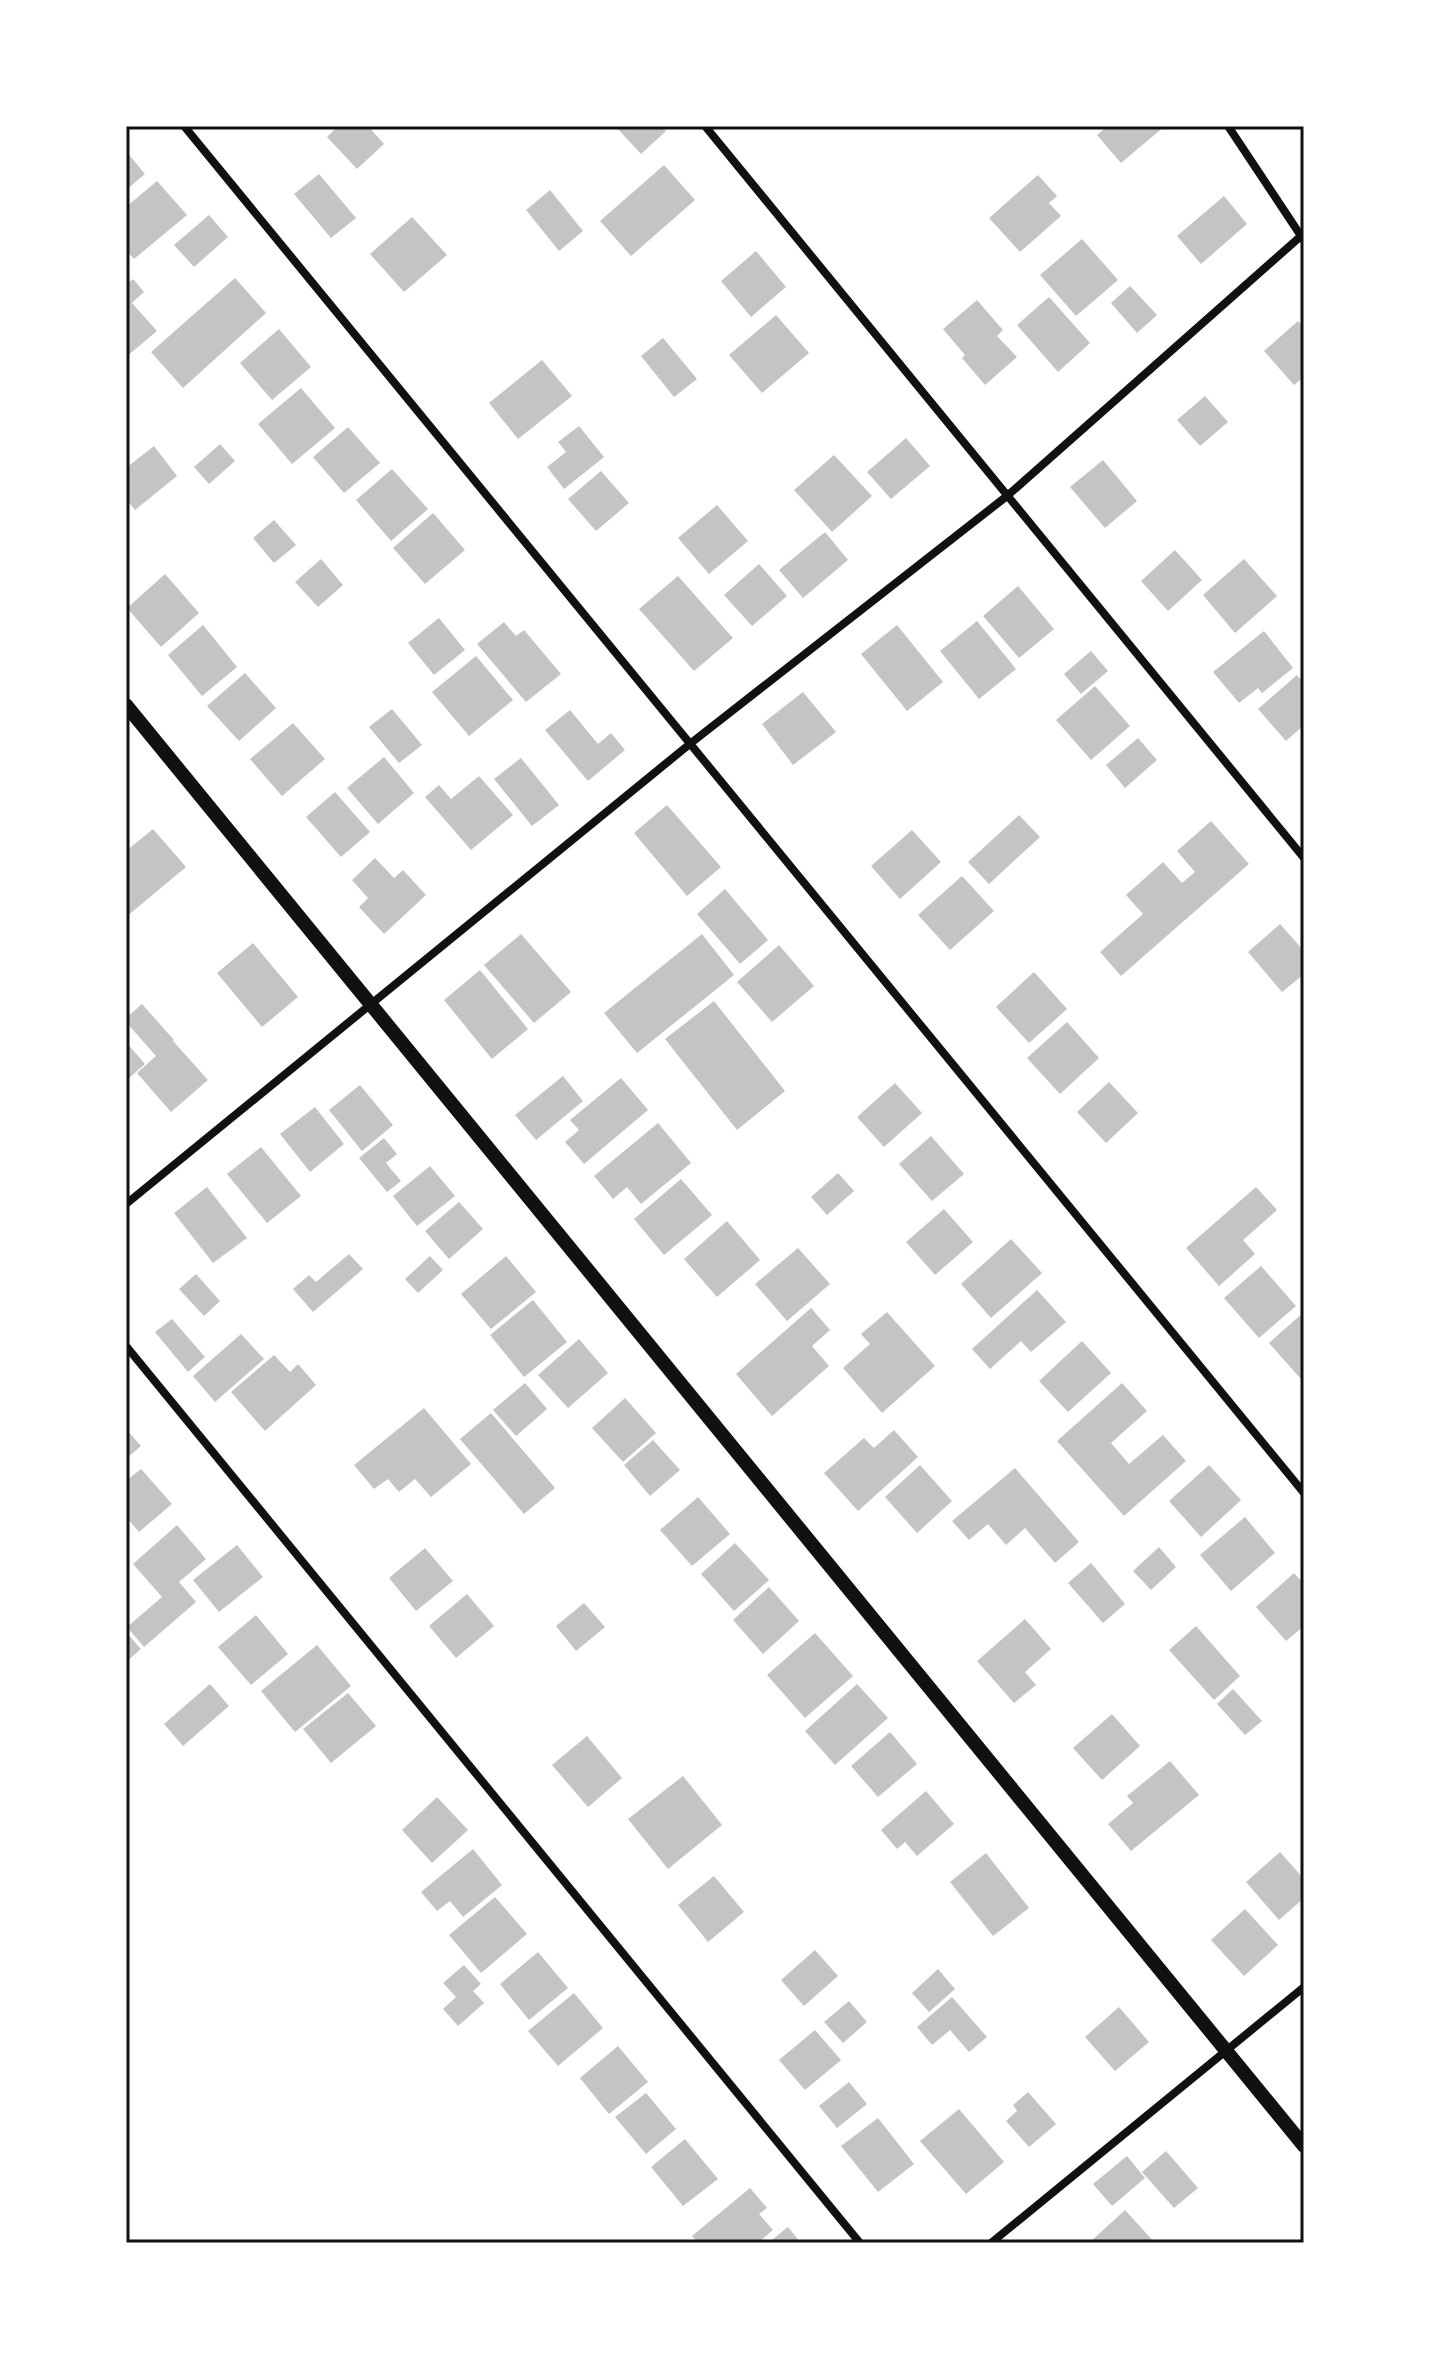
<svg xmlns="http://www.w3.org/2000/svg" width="1430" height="2369" font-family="'DM Sans',sans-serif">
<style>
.building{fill:#c4c4c4}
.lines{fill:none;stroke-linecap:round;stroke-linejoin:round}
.minor{stroke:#111;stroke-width:8}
.tertiary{stroke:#111;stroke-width:14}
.neatline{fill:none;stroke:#111;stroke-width:3}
</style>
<rect width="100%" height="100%" fill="#fff"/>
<path class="building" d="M338 126H368L384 144 357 169 327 137Z
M615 126H661L666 131 641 154Z
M1108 126H1165L1121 163 1097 135Z
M126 151 145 174 126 190Z
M664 165 695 200 631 256 600 221Z
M319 174 356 218 331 238 294 194Z
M1038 175 1057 196 1049 203 1061 216 1020 252 989 218Z
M157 181 187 215 134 259 126 250V207Z
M550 190 583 231 559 251 526 210Z
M1224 196 1247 224 1201 264 1177 236Z
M209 215 228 237 194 267 174 245Z
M412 217 447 255 404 292 370 254Z
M1082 239 1118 280 1076 316 1040 275Z
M756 251 786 287 751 317 721 281Z
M235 278 266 313 183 388 151 352Z
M133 279 144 292 132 303 157 331 126 357V285Z
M1130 286 1157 315 1137 333 1111 303Z
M1049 297 1090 343 1058 372 1017 325Z
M977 300 1003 330 997 336 1017 357 985 385 962 358 965 355 943 329Z
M776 315 809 353 762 393 729 355Z
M1298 321 1304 328V377L1294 385 1264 351Z
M279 329 311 367 272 400 240 363Z
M663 338 697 379 674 397 641 356Z
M542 360 572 396 518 439 489 403Z
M301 388 335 428 292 464 258 424Z
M1205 396 1228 422 1200 446 1177 420Z
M579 426 604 457 564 489 547 467 566 452 558 442Z
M348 427 380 463 344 493 313 457Z
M906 438 930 466 891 499 867 472Z
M220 444 235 461 209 484 194 467Z
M154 446 177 476 135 510 126 499V468Z
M834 455 872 496 832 532 794 490Z
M1103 460 1137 501 1105 528 1070 487Z
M392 469 428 509 391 541 356 500Z
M601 471 629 503 596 531 568 499Z
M717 505 748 541 709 574 678 538Z
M433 513 465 550 425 584 393 548Z
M274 520 296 545 274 563 253 538Z
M825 532 848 560 803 598 779 570Z
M1175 550 1202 580 1168 611 1141 581Z
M321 559 343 585 318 607 295 582Z
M1244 559 1277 596 1235 633 1203 595Z
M759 564 787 596 752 626 724 595Z
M165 574 199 613 161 647 127 608Z
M678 576 733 638 694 671 639 609Z
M1018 586 1054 629 1019 658 983 616Z
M439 618 465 650 434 675 408 643Z
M977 621 1016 669 979 699 940 651Z
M504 622 516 636 524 630 561 674 526 702 477 644Z
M203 625 237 667 202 696 168 655Z
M897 625 943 682 907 711 861 654Z
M1264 631 1293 668 1262 693 1258 688 1239 703 1213 672Z
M1091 651 1108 671 1081 694 1064 674Z
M476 656 513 700 469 736 432 692Z
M245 673 276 708 239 741 207 706Z
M1297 675 1304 683V725L1286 741 1258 709Z
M1095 686 1130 726 1091 760 1056 720Z
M803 692 836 732 793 765 762 724Z
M392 709 422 745 399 763 369 727Z
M570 710 598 744 611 733 625 750 588 781 545 730Z
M293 723 325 759 282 796 250 759Z
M1138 738 1157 760 1125 788 1106 765Z
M384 757 414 793 378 824 347 788Z
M521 758 559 805 532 826 494 779Z
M479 776 513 815 471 850 425 797 439 785 451 799Z
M335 792 370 832 341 857 306 817Z
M667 805 721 867 687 896 634 833Z
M1019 815 1040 837 989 884 968 862Z
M1211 821 1249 864 1121 976 1100 952 1143 914 1126 895 1163 862 1182 883 1195 872 1177 851Z
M153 829 186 867 126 917V851Z
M912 830 941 862 900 899 871 866Z
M375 858 394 878 403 870 426 895 384 934 359 907 368 898 352 880Z
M962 876 994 911 950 950 918 915Z
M725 889 768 940 740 964 697 914Z
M1280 924 1304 951V974L1282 992 1248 952Z
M521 934 571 992 534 1023 484 965Z
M702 934 734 975 637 1053 604 1013Z
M253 943 298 997 262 1027 217 973Z
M779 945 814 986 772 1022 737 982Z
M480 970 528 1029 492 1059 444 1000Z
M1034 972 1067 1009 1029 1043 996 1007Z
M714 1001 785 1091 737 1130 665 1039Z
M142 1004 174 1040 165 1047 173 1041 208 1080 171 1112 137 1073 156 1056 126 1022V1018Z
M1067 1022 1099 1058 1060 1094 1027 1058Z
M126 1042 145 1064 128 1079 126 1078Z
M563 1076 583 1101 536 1140 515 1115Z
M621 1078 648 1110 584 1164 565 1142 579 1130 570 1120Z
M1109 1082 1138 1113 1106 1143 1077 1112Z
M895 1083 922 1113 884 1147 857 1117Z
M360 1085 393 1125 362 1151 329 1110Z
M315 1107 344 1144 310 1172 280 1134Z
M658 1123 691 1163 641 1204 627 1187 613 1199 594 1176Z
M931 1136 964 1174 932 1201 899 1164Z
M384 1138 397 1154 386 1163 401 1181 387 1192 359 1158Z
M261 1147 301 1196 267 1223 227 1174Z
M430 1166 455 1196 417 1226 393 1196Z
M838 1173 854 1191 827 1215 811 1197Z
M681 1179 712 1215 664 1255 634 1219Z
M207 1187 247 1238 213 1263 174 1213Z
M1256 1187 1277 1210 1243 1240 1255 1254 1219 1286 1186 1248Z
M459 1202 483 1229 449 1259 425 1231Z
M944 1209 973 1242 935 1275 906 1242Z
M727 1221 760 1260 717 1297 684 1259Z
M1011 1239 1042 1273 991 1318 961 1284Z
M798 1248 830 1284 787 1321 755 1284Z
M349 1254 363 1269 313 1312 293 1289 309 1275 316 1282Z
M430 1256 443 1270 418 1293 405 1279Z
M506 1256 536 1292 491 1329 461 1294Z
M1261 1266 1296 1306 1259 1338 1224 1298Z
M196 1274 220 1301 204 1316 179 1289Z
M1037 1290 1066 1322 1031 1352 1021 1341 990 1369 972 1349Z
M533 1300 567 1342 524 1377 490 1335Z
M811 1308 830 1330 812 1346 829 1366 772 1416 736 1374Z
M887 1312 935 1366 882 1413 843 1368 870 1344 861 1334Z
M1304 1312V1375L1300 1378 1269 1343Z
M172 1319 205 1357 188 1372 155 1332Z
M241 1334 264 1359 215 1402 193 1376Z
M579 1339 608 1373 568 1408 538 1375Z
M1082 1341 1111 1373 1068 1412 1039 1381Z
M274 1355 290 1372 298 1364 316 1385 265 1431 231 1392Z
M525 1383 547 1409 516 1436 493 1410Z
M1122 1383 1147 1411 1111 1443 1129 1464 1163 1435 1186 1461 1124 1516 1057 1441Z
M625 1398 656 1433 623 1462 592 1428Z
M424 1408 471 1464 431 1497 415 1479 399 1492 388 1479 374 1489 354 1465Z
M491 1413 555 1488 524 1514 460 1439Z
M126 1429 141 1446 126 1459Z
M894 1430 918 1457 858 1511 824 1473 864 1438 874 1448Z
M653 1440 680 1470 650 1496 624 1465Z
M920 1465 952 1501 917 1533 885 1497Z
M1209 1465 1241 1500 1201 1537 1169 1501Z
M1015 1468 1079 1542 1055 1563 1025 1528 1006 1545 988 1524 969 1540 952 1521Z
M141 1469 172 1504 139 1532 126 1517V1481Z
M698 1497 730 1534 692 1566 660 1530Z
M1245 1517 1275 1553 1231 1591 1200 1555Z
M177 1525 206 1559 179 1582 196 1602 144 1647 127 1627 162 1597 133 1564Z
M735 1543 769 1580 734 1611 701 1574Z
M237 1545 263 1577 219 1612 193 1580Z
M1159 1547 1176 1567 1151 1590 1133 1571Z
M425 1548 453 1581 416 1611 389 1578Z
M1091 1563 1125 1604 1103 1623 1068 1583Z
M1294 1573 1304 1584V1626L1286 1641 1256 1607Z
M769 1587 799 1621 763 1654 733 1620Z
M467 1594 494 1626 456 1658 429 1626Z
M584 1603 605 1627 576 1651 556 1626Z
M256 1615 288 1654 251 1685 218 1647Z
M1025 1619 1051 1649 1025 1672 1036 1685 1014 1703 977 1661Z
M1196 1626 1240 1676 1214 1700 1169 1650Z
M126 1632 141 1649 126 1662Z
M815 1633 853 1676 805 1718 767 1675Z
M317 1645 351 1686 295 1732 261 1691Z
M210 1684 229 1706 183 1746 164 1724Z
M857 1684 888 1718 835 1765 805 1731Z
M1233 1689 1262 1721 1245 1735 1217 1704Z
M348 1693 376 1726 331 1763 303 1729Z
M1112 1714 1140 1746 1102 1780 1073 1748Z
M890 1732 917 1764 878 1797 851 1766Z
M587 1736 622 1778 588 1807 552 1765Z
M1170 1761 1199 1795 1131 1851 1108 1824 1133 1803 1127 1796Z
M683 1776 722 1825 668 1869 628 1819Z
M926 1791 954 1824 917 1856 905 1842 897 1849 881 1830Z
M437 1797 468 1830 432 1863 402 1830Z
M473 1849 502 1885 463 1917 450 1901 437 1911 421 1892Z
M1280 1852 1304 1879V1898L1279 1920 1246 1882Z
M986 1853 1029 1908 993 1936 950 1882Z
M714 1876 744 1912 708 1942 678 1905Z
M495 1897 527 1934 481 1973 449 1935Z
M1245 1909 1278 1945 1244 1976 1211 1940Z
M815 1950 838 1976 804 2006 781 1980Z
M538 1952 568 1988 529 2020 500 1984Z
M464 1965 481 1984 473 1991 484 2003 458 2026 443 2009 456 1997 443 1983Z
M938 1969 955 1989 929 2012 912 1993Z
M574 1993 603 2028 558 2066 528 2031Z
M952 1997 987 2037 969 2052 950 2030 932 2045 917 2027Z
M849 2001 867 2022 843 2043 824 2022Z
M1119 2007 1149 2042 1115 2071 1085 2037Z
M815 2030 841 2060 805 2090 779 2060Z
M618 2046 648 2082 609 2114 580 2078Z
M849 2082 867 2104 837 2128 819 2106Z
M1028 2092 1056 2124 1029 2147 1006 2121 1017 2111 1013 2105Z
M646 2093 676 2129 646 2154 615 2117Z
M959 2109 1004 2162 966 2194 920 2141Z
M878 2118 914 2164 878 2192 841 2146Z
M685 2139 718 2179 683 2206 651 2167Z
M1166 2151 1198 2188 1174 2208 1142 2172Z
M1127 2156 1145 2178 1112 2206 1093 2184Z
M750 2188 767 2208 759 2214 773 2230 758 2243H698L692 2236Z
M1125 2210 1155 2243H1089Z
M788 2227 801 2243H768Z"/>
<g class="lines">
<path class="minor" d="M184 126 1304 1493
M705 126 1304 858
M1228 126 1303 239
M126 1204 691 743 1007 496 1301 236
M126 1346 860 2243
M991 2243 1304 1987"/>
<path class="tertiary" d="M126 705 1304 2146"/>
</g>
<rect width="1430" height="2369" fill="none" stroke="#ffffff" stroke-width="256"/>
<rect x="128" y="128" width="1174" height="2113" class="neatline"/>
</svg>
